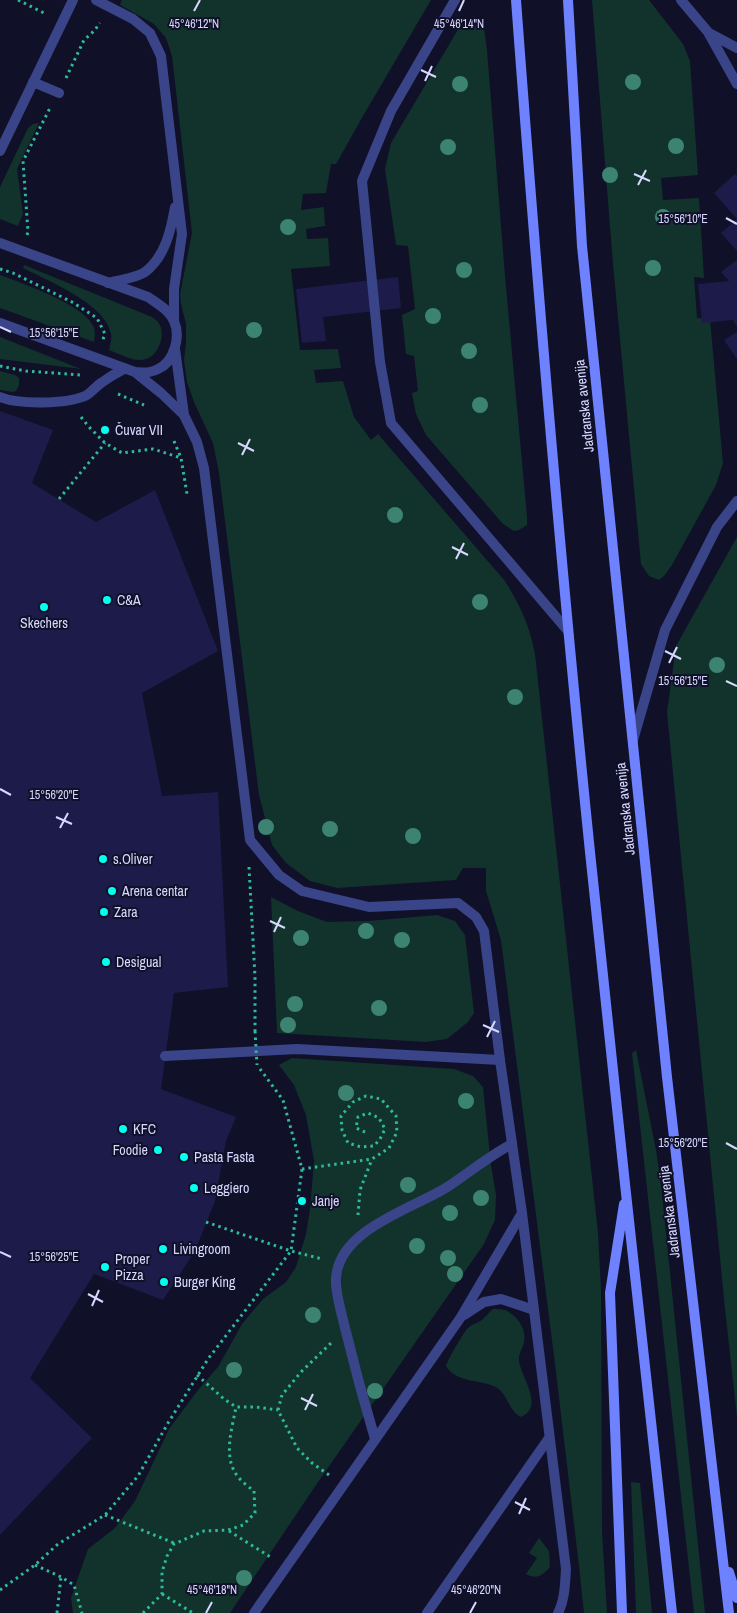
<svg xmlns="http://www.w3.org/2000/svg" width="737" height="1613" font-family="'Archivo Narrow',sans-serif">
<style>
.green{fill:#12322c}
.building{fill:#1d1b49}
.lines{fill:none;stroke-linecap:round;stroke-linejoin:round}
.path{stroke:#2ebb9c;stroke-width:3;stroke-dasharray:2.5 4;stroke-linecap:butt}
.service{stroke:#3a4488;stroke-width:10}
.minor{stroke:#3a4488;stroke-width:10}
.secondary{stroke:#6e81ff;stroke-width:10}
.path-bridge{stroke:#2ebb9c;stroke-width:3;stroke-dasharray:2.5 4;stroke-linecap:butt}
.tree{fill:#3c8471}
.ticks{fill:none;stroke:#d7d8ff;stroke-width:2}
.poi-dot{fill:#03fff0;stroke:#101028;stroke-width:2}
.labels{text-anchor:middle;stroke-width:4;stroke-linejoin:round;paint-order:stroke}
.street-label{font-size:14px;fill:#d7d8ff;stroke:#101028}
.poi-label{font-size:14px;fill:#d7d8ff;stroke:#101028;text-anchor:start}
.ticks-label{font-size:12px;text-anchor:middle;fill:#d7d8ff;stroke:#101028;stroke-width:4;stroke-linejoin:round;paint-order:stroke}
</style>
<rect width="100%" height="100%" fill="#101028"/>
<path class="green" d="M122 0H431L363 116 336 164H331L326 193 303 194 301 210 324 207 325 226 306 229 307 239 328 238 330 266 291 269 300 350 338 349 341 368 314 370 316 383 343 381 354 417 371 440 378 434 505 581C521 607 529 624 535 654L598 1233 601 1290 602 1531 607 1613H584L579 1566 555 1364 501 940 486 891V868H463L456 880 337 888 310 881 286 863 272 845 259 795 219 473 213 443 194 402 187 382 184 360 186 343V324L181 304 180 294 192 233 172 56 166 38 154 24 120 5Z
M592 0H649L683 44 690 61 698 175 661 178 663 200 699 198 704 278 694 277 697 318 710 319 723 463 716 485 672 565 664 576 659 580 649 576 641 564 613 264Z
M475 19 484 28 487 50 505 276 527 517V525L519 530 514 531 503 524 426 435 416 414 412 393 418 391 414 356 406 354 402 315 415 309 408 246 396 245 385 169 391 143 463 21Z
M39 123 17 169 23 214 18 226 0 219V187L28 128 33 124Z
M24 265 152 317C154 319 157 320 158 322 167 333 159 355 146 359 135 363 120 354 109 350 110 345 112 339 111 334 106 304 48 281 23 268Z
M0 275C22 283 81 304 92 324 96 330 95 336 94 342L0 308Z
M0 337 81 369 0 359Z
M0 371 15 375 19 378V385L16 391 12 392 0 390Z
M737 537V1417L725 1309 667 712 676 646Z
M271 897 298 911 327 922 368 921 437 915 455 921 465 935 474 1013 468 1022 447 1039 426 1042 277 1033Z
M636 1050 656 1150 661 1185 705 1613H694L632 1053Z
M292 1058 454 1069 473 1076 483 1087 491 1165 496 1195 495 1220 484 1244 316 1485 230 1613H73L71 1598 88 1549 115 1528 135 1501 169 1429 198 1390 218 1367 242 1324 263 1299 286 1282 296 1267 306 1234 310 1209 314 1161 306 1115 294 1085 279 1065Z
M493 1309C497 1309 502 1309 505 1310 517 1315 527 1329 524 1342 523 1348 518 1354 519 1361 521 1377 545 1407 521 1417 509 1412 508 1394 496 1387 479 1379 456 1383 446 1366 447 1361 465 1330 468 1328 472 1324 478 1323 482 1320 486 1316 489 1312 493 1309Z
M631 1482 640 1483 652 1613H636Z
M539 1538 549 1551 550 1567C543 1575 537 1580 526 1574L537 1558 529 1553Z"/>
<path class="building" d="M735 174 737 176V219L714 193Z
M737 219V251L721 233Z
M737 260V327L733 320 702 323 698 284 729 281 721 272Z
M398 277 401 308 323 317 326 341 302 343 296 289Z
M737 332V359L724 340Z
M0 411 53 430 32 483 96 522 155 490 218 651 142 693 162 796 218 792 228 987 174 993 161 1089 236 1117 226 1141 215 1201 195 1251 163 1300 94 1274 30 1378 92 1438 0 1535Z"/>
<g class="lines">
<path class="path" d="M18 0 46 14
M66 78 84 40 94 31 100 23
M27 235 28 232 23 161 50 108
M0 269 13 273 72 302 97 318 105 334 102 342
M0 366 26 371 81 375
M118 394 144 405
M81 417 89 427 105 443 122 453 153 449 181 458
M174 441 181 458 187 494
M59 499 105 443
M249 867 255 977V1031
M302 1169 372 1159 389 1148 397 1132 396 1116 381 1099 366 1096 353 1102 341 1116 342 1130 348 1143 361 1147 374 1146 380 1139 385 1129 379 1118 368 1113 358 1117 356 1128 367 1133
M358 1215 360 1190 372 1159
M206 1222 291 1251 322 1259
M197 1375 224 1399 236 1407H256L278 1410
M329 1475 312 1463 297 1448 278 1410 282 1395 301 1372 331 1343
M105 1515 174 1543
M229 1531 272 1558
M35 1565 61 1577 74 1585 82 1613
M0 1590 35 1565 58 1544 105 1515 138 1476 168 1423 208 1359 291 1251 302 1169 283 1100 260 1069
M162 1594 193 1613
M57 1613 61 1577
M143 1613 162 1594V1572L167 1556 174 1544 204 1531 228 1530 243 1525 255 1513 254 1491C249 1487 243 1483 239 1478 222 1459 232 1429 236 1407"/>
<path class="service" d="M96 0 133 19 150 33 161 56 182 234 174 289V321
M455 0 391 111 362 181 380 362 391 423 568 631
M681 0 708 32 737 84
M709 33 737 48
M33 82 59 93
M0 151 73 0
M108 283C118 280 137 278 145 272 165 257 171 230 175 207
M0 397C19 405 66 404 85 396 91 393 95 387 101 383 108 378 116 373 124 369
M633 740 665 630 717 527 737 501
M165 1056 297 1049 500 1060
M464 1315 484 1302 501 1299 534 1310
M375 1439C364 1402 354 1365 345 1328 342 1315 335 1292 336 1279 338 1229 413 1209 449 1186 470 1172 489 1156 512 1144
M254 1613 461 1317 522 1213
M427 1613 549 1438"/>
<path class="minor" d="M0 243 148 297C158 304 169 310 174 321 181 337 174 362 158 369 151 373 143 373 135 372L0 323
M175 349 184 415 197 442 204 468 250 840 279 875 302 891 369 907 458 903 476 917 484 931 500 1060 522 1213 566 1569C565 1583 565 1600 558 1613
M135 372 161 393 184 415"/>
<path class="secondary" d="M516 0C537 284 561 568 590 852 616 1106 644 1359 672 1613
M568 0 582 246 667 1077 729 1613
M729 1572 737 1598
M622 1613 610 1293 624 1204"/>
<path class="path-bridge" d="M255 1031 257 1065"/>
</g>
<g class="tree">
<circle cx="633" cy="82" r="8"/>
<circle cx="460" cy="84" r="8"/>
<circle cx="676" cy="146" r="8"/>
<circle cx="448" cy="147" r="8"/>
<circle cx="610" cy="175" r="8"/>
<circle cx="663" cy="217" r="8"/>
<circle cx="288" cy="227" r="8"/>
<circle cx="653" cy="268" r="8"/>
<circle cx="464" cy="270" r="8"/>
<circle cx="433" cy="316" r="8"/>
<circle cx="254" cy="330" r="8"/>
<circle cx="469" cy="351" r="8"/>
<circle cx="480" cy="405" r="8"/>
<circle cx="395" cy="515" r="8"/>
<circle cx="480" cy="602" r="8"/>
<circle cx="717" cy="665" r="8"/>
<circle cx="515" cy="697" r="8"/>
<circle cx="266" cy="827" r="8"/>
<circle cx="330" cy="829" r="8"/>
<circle cx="413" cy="836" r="8"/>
<circle cx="366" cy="931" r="8"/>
<circle cx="301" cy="938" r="8"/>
<circle cx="402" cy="940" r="8"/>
<circle cx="295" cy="1004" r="8"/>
<circle cx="379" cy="1008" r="8"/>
<circle cx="288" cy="1025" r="8"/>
<circle cx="346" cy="1093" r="8"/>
<circle cx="466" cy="1101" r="8"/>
<circle cx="408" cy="1185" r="8"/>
<circle cx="481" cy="1198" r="8"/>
<circle cx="450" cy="1213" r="8"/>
<circle cx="417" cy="1246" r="8"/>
<circle cx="448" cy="1258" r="8"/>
<circle cx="455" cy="1274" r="8"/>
<circle cx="313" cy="1315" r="8"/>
<circle cx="234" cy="1370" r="8"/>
<circle cx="375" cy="1391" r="8"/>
<circle cx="244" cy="1578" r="8"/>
</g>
<path class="ticks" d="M194 11 200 0M459 11 464 0M421 70 436 77M425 81 432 66M634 174 650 181M638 185 646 170M726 218 737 224M0 327 11 332M238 443 254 451M242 455 250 439M452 547 468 555M456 559 464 543M665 651 681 659M669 663 677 647M726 681 737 686M0 789 11 795M56 817 72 824M60 828 68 813M270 921 285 928M274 932 281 917M483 1025 499 1032M487 1037 495 1021M726 1143 737 1149M0 1252 11 1257M88 1294 103 1302M92 1306 99 1290M301 1398 317 1406M305 1410 313 1394M515 1502 530 1510M519 1514 526 1498M206 1613 212 1602M470 1613 476 1602"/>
<g class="poi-dot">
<circle cx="105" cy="430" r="5"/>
<circle cx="107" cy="600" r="5"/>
<circle cx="44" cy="607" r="5"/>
<circle cx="103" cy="859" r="5"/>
<circle cx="112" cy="891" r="5"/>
<circle cx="104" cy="912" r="5"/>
<circle cx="106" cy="962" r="5"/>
<circle cx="123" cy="1129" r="5"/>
<circle cx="158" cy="1150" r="5"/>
<circle cx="184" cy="1157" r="5"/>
<circle cx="194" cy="1188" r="5"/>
<circle cx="302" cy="1201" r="5"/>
<circle cx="163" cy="1249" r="5"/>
<circle cx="105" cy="1267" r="5"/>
<circle cx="164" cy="1282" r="5"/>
</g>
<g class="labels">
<g class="street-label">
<text transform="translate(584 406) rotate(-96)" y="5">Jadranska avenija</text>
<text transform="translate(625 809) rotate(-96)" y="5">Jadranska avenija</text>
<text transform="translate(669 1212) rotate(-97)" y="5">Jadranska avenija</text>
</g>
<g class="poi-label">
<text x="115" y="435">Čuvar VII</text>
<text x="117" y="605">C&amp;A</text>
<text x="44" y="628" text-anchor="middle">Skechers</text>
<text x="113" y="864">s.Oliver</text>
<text x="122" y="896">Arena centar</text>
<text x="114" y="917">Zara</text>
<text x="116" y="967">Desigual</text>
<text x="133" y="1134">KFC</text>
<text x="148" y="1155" text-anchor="end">Foodie</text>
<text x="194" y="1162">Pasta Fasta</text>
<text x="204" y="1193">Leggiero</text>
<text x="312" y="1206">Janje</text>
<text x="173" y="1254">Livingroom</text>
<text x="115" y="1264">Proper<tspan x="115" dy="16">Pizza</tspan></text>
<text x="174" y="1287">Burger King</text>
</g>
</g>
<g class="ticks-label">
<text x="459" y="28">45°46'14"N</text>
<text x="194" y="28">45°46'12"N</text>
<text x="683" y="223">15°56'10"E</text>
<text x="54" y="337">15°56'15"E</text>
<text x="683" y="685">15°56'15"E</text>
<text x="54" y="799">15°56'20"E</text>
<text x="683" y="1147">15°56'20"E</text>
<text x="54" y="1261">15°56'25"E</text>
<text x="212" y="1594">45°46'18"N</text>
<text x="476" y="1594">45°46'20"N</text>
</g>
</svg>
